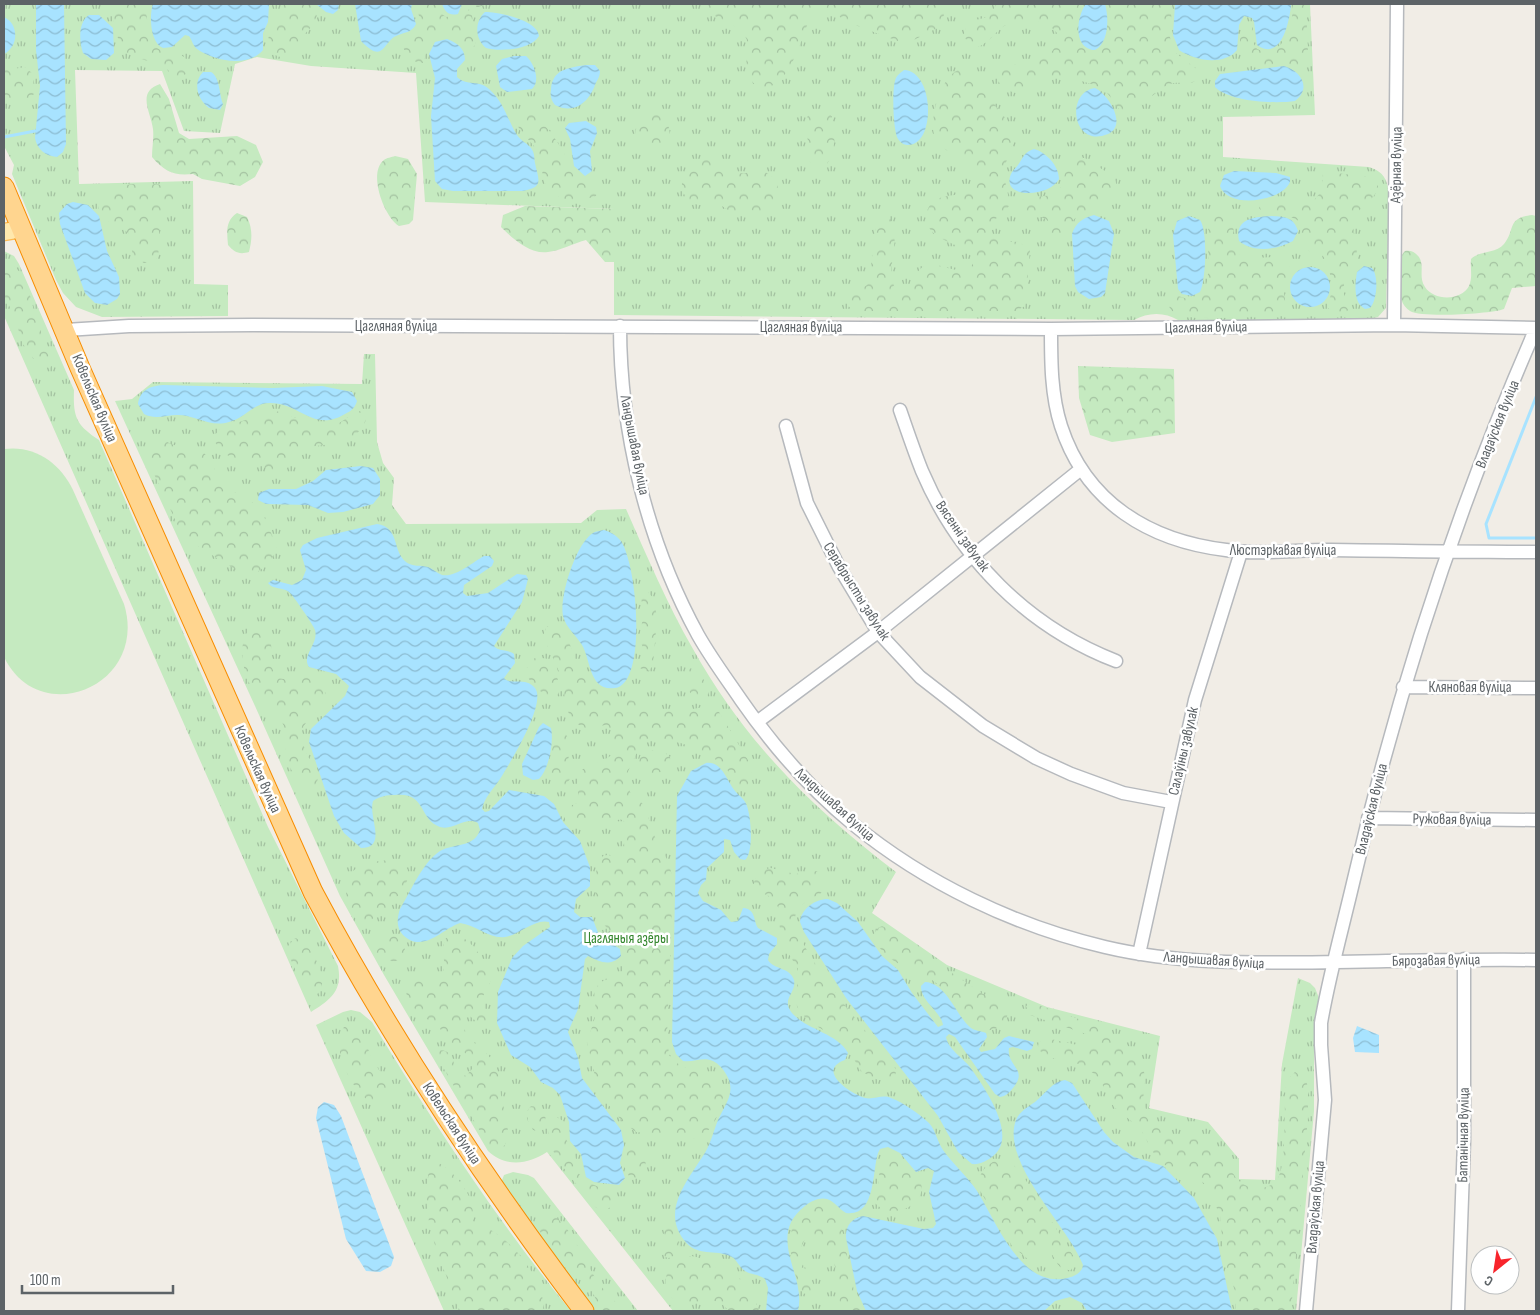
<svg xmlns="http://www.w3.org/2000/svg" width="1540" height="1315" font-family="'Sofia Sans Condensed',sans-serif">
<style>
.grass{fill:url(#grass-tufts)}
.forest{fill:url(#forest-crowns)}
.wetland{fill:url(#wetland-marsh)}
.pitch{fill:#c5eac0}
.water{fill:url(#water-waves)}
.lines{fill:none;stroke-linecap:round;stroke-linejoin:round}
.stream{stroke:#a8e3ff;stroke-width:3}
.minor-casing{stroke:#b6b9bd;stroke-width:15}
.major-casing{stroke:#feba52;stroke-width:19}
.highway-casing{stroke:#f78d00;stroke-width:21}
.minor{stroke:#fff;stroke-width:12}
.major{stroke:#ffe8ad;stroke-width:16}
.highway{stroke:#ffd58f;stroke-width:19}
.labels{text-anchor:middle;stroke-width:5;stroke-linejoin:round;paint-order:stroke}
.street-label{font-size:15px;fill:#5d6367;stroke:#fff}
.park-label{font-size:15px;fill:#33862d;stroke:#fff}
</style>
<defs>
<pattern id="grass-tufts" width="24" height="20" patternUnits="userSpaceOnUse" patternTransform="scale(1.25)"><rect width="24" height="20" fill="#c5eac0"/><path d="M3 7l-1-3M5 7V3M7 7l1-3M15 17l-1-3M17 17v-4M19 17l1-3" fill="none" stroke="#a3c1a0"/></pattern>
<pattern id="forest-crowns" width="20" height="18" patternUnits="userSpaceOnUse" patternTransform="scale(1.25)"><rect width="20" height="18" fill="#c5eac0"/><path d="M2 6a3 3 0 1 1 6 0M12 15a3 3 0 1 1 6 0" fill="none" stroke="#a3c1a0"/></pattern>
<pattern id="wetland-marsh" width="20" height="14" patternUnits="userSpaceOnUse" patternTransform="scale(1.25)"><rect width="20" height="14" fill="#c5eac0"/><path d="M1 5h8M5 5V1M11 12h8M15 12V8" fill="none" stroke="#a3c1a0"/></pattern>
<pattern id="water-waves" width="16" height="10" patternUnits="userSpaceOnUse" patternTransform="scale(1.25)"><rect width="16" height="10" fill="#a8e3ff"/><path d="M0 5q4-4 8 0t8 0" fill="none" stroke="#8cbcd2"/></pattern>
</defs>
<rect width="100%" height="100%" fill="#f1ede6"/>
<path class="grass" d="M4 4H1310L1315 115 1223 117V157L1369 167C1384 172 1387 179 1389 194L1386 308 1378 317 1365 320H1178C1165 312 1148 312 1134 320L614 315V209L425 202 416 73 311 66 257 57 235 64 220 133 184 131 162 71 75 70 79 184 193 181 194 284 228 285V316L102 317 76 307 63 293 56 280 12 174 14 165 4 146Z
M4 251 14 256 19 264 74 390C73 417 76 425 99 440L268 827 338 966C343 991 330 1000 311 1012L4 316Z
M364 354H375L377 442 383 463 394 478 392 505 406 524 581 523 597 510 626 509C647 556 667 604 693 649 745 742 812 808 896 872L872 913 947 965 1047 1007 1160 1036 1149 1108 1208 1122 1239 1159V1179L1275 1180 1282 1064 1298 978 1310 983 1315 988 1319 998 1314 1035V1111L1296 1311H673L547 1152C529 1164 506 1168 488 1151L384 975 340 896 255 706 115 401 132 399 153 382 362 384Z
M351 1010 360 1012 372 1022C433 1122 497 1221 571 1311H444L316 1025 343 1012Z
M513 1172 528 1175 534 1178 638 1311H593L501 1183 504 1175Z"/>
<path class="forest" d="M114 4 142 5 146 11 150 41C159 55 174 48 185 58L188 68 186 74 178 78C171 75 168 68 162 66 147 60 135 59 121 49L111 13Z
M284 4H310L317 16 313 25 300 39 295 52 283 58 272 54C259 37 281 21 284 4Z
M416 4H437L439 12 446 17 465 13 472 15 476 45 470 48H467L449 35 440 33 429 42 423 63 416 62C409 55 397 47 405 37L413 35 419 30 420 20Z
M705 4H943L944 18 941 26 906 44 860 27 830 12 815 13 810 18C802 36 789 89 764 87 757 87 752 83 749 77 741 65 753 49 745 36 736 20 713 23 705 4Z
M997 4H1172L1170 37 1173 51 1198 70 1200 78C1191 87 1180 80 1170 84 1154 90 1138 116 1119 109 1113 103 1111 96 1105 91 1097 84 1068 77 1057 76 1037 75 1030 105 1005 88 998 84 996 77 997 69L1005 62C1011 63 1016 65 1022 65 1038 65 1061 52 1057 33 1047 19 1019 17 1004 26 993 33 973 65 964 34L967 22 988 17Z
M1293 4H1306L1308 53 1306 67C1297 70 1292 63 1284 63 1276 63 1268 66 1260 65 1242 61 1234 41 1245 26L1253 27 1252 41 1257 49C1284 60 1293 25 1293 4Z
M25 67 33 74 34 94 23 103 4 102V68L13 69Z
M962 69 969 70 981 79 988 96 1010 124 1013 143 1004 168V176L1010 204C1005 215 990 219 988 230 995 245 1006 241 1019 242L1030 250 1025 306 1016 311H855L848 306 847 298C853 288 862 291 869 283L876 223 885 216 889 217C904 239 883 268 896 290L900 293 909 290C924 250 934 268 963 271L971 267 974 261C965 240 926 244 926 216 927 209 930 203 936 200 946 194 959 196 970 191 992 159 942 158 935 138 928 121 941 72 962 69Z
M160 84 169 99 179 133 189 139 237 136 256 145 263 162 255 177 240 186 202 179 193 174C174 176 165 172 152 157 152 148 154 138 153 129 151 112 136 92 160 84Z
M817 110 830 114C838 125 836 161 822 168H816L810 162C808 155 810 148 808 141 806 129 800 116 817 110Z
M522 111C539 111 559 143 566 157 569 163 571 170 576 174 583 181 593 179 598 188L596 196C580 202 552 203 545 183 541 172 542 160 536 149 529 137 516 133 517 117Z
M648 111C667 114 672 126 669 144L661 151C649 152 640 146 635 135L638 119Z
M395 156 408 159 417 174 413 220 409 224 399 226C385 218 367 173 384 160 386 158 392 157 395 156Z
M711 156 737 173C748 175 756 168 767 173 781 179 785 211 768 214L746 209 734 213C728 211 723 205 716 204 707 202 699 209 690 201 670 185 691 157 711 156Z
M1077 157C1088 157 1095 165 1105 171 1112 175 1118 180 1116 189 1113 209 1092 205 1080 214 1071 220 1069 229 1066 237L1055 243 1048 237V221C1039 213 1028 217 1019 209V205L1024 198 1054 195 1062 186 1067 164Z
M1328 172 1370 177 1378 186C1377 199 1361 204 1356 216 1349 233 1359 246 1357 262L1344 283V294L1349 309 1343 315 1335 314 1327 307 1333 288 1328 265 1323 256 1312 253 1302 246 1299 221 1289 216 1263 213 1259 208 1262 201 1267 200H1314L1321 192 1323 174Z
M166 185 181 191C183 206 168 209 162 221 156 234 162 248 156 261L144 263 133 256C131 249 132 242 130 236 125 226 109 226 102 216 98 212 98 207 99 201 103 180 149 184 166 185Z
M525 206 614 209V262H605L586 240C575 243 559 251 548 252 531 255 512 238 501 227L503 215Z
M1217 211C1241 213 1232 231 1232 246 1246 272 1284 243 1290 269 1289 274 1285 279 1284 284 1282 300 1294 311 1271 316 1250 316 1194 322 1177 314 1171 311 1169 308 1168 302L1172 296C1180 294 1186 301 1195 298 1222 289 1196 221 1217 211Z
M237 213 247 217C253 229 252 240 249 252 239 255 234 252 228 245 227 232 225 221 237 213Z
M1532 215 1536 216V286L1512 288 1504 309C1491 314 1421 318 1410 311 1399 304 1399 291 1400 280 1400 270 1398 258 1405 251 1411 250 1415 252 1419 257 1425 266 1418 277 1425 287 1434 301 1461 301 1469 286 1473 277 1470 268 1471 259 1480 250 1496 254 1504 244 1516 229 1506 218 1532 215Z
M4 262C28 267 30 301 37 320 41 333 47 347 54 359L50 368 38 365 23 344 13 313 4 296Z
M1078 366 1174 369 1175 433 1112 442 1090 435 1079 398Z
M273 411C293 412 311 431 331 426 342 424 349 414 359 411L365 413 366 420C354 449 325 441 301 450 295 457 293 466 283 470 274 474 266 467 257 464 240 457 217 460 214 436L221 428Z
M158 439 177 446 200 450 205 454 226 487 260 507 277 547 269 564 257 572 241 573 183 537 149 463V447Z
M647 591 654 599 657 618 653 666 647 672 640 668 644 650 639 638 643 618 641 594Z
M252 626C283 623 264 664 277 678L290 680 302 675C309 676 314 679 319 684 340 703 304 715 302 732 300 747 314 764 318 779L314 788C307 788 303 785 298 779 277 755 292 742 282 722 277 712 267 708 260 700 245 683 233 645 252 626Z
M547 626 556 627 562 631 569 642 581 675 604 696 635 701 677 713 707 706 719 712 748 760 752 773 750 784 740 787C733 780 730 772 723 765 708 752 660 730 642 741L626 776 630 792 644 805 656 840 668 861 673 879 667 1035 669 1055C682 1075 709 1066 723 1088 725 1105 713 1132 697 1139L636 1132 623 1122 600 1095 595 1083 594 1070 587 1043 596 1014 594 990 601 982 621 973C637 946 606 935 597 913 593 906 596 894 596 886 595 875 596 865 603 856L607 855 622 857 625 855C625 850 624 846 624 842 626 833 632 824 620 819L610 824 588 822 576 825 565 819 563 810 577 803C581 793 573 781 580 772 592 758 611 766 616 745L611 729 605 725 587 729 572 721 567 709 561 676 543 636Z
M537 657 547 659C554 668 563 684 557 696L554 698 546 697 527 677C525 668 529 661 537 657Z
M690 668C701 672 713 689 706 699L695 698 688 690 686 673Z
M558 732 565 733 570 741 568 764 570 779 565 786 555 784 548 777 554 738Z
M651 750 664 752 670 757 671 766 661 772 646 774 638 768 640 756Z
M389 860C441 866 373 923 365 923 346 922 340 882 353 871 362 863 377 861 389 860Z
M771 868 795 874 817 871 826 879 825 890C815 899 797 902 795 918 791 944 876 1043 895 1068L896 1075 892 1080H878L862 1072 843 1042 810 1022 799 1011 794 998 798 983V969L781 941 778 907 771 897 760 892 754 885C754 875 761 870 771 868Z
M882 926 893 931 911 950 928 964 952 973 983 994 1002 1002 1007 1010C1008 1015 1007 1020 1003 1024 975 1048 952 995 935 982 914 967 881 965 874 934L878 928Z
M383 931C397 933 410 945 403 959 392 964 383 960 375 952V935Z
M455 935C472 938 485 961 491 977V981L482 998 489 1023 482 1026 466 1013 462 1018C463 1040 482 1046 493 1061 500 1072 499 1084 501 1095 504 1112 512 1128 505 1145L498 1150 490 1146 485 1140 436 1055 439 1050C453 1050 453 1062 457 1072L466 1076 472 1069C473 1054 461 1051 452 1043 447 1038 444 1032 439 1028 425 1016 405 1008 406 987L413 979 440 977C450 964 438 952 446 938Z
M295 938C311 941 333 984 316 995L304 989 290 958 288 946Z
M1033 1003C1064 1015 1101 1023 1127 1045 1161 1076 1132 1091 1150 1117 1158 1129 1172 1138 1187 1139 1195 1140 1202 1138 1210 1142 1232 1154 1227 1188 1259 1188 1265 1188 1272 1186 1276 1181 1289 1167 1282 1103 1287 1080L1295 1072 1305 1076 1308 1088V1117L1291 1311H1236L1235 1291 1224 1260 1220 1215 1206 1185 1194 1175 1165 1165 1153 1152 1140 1128 1114 1107 1100 1080 1093 1073 1079 1064 1047 1057 1042 1054 1038 1046 1039 1042 1046 1038 1082 1046 1090 1045 1091 1039 1086 1034 1030 1015 1026 1006Z
M349 1026C363 1032 368 1051 375 1063 380 1072 397 1098 380 1103 374 1104 367 1100 363 1096 349 1083 330 1044 344 1027Z
M531 1106 540 1107 545 1112 546 1125 539 1132 533 1130 528 1121 527 1111Z
M555 1116 563 1121 566 1139 575 1155 579 1174 589 1183 607 1190 613 1198 612 1206C597 1218 587 1197 579 1187 564 1168 544 1148 549 1121Z
M632 1149C645 1151 652 1171 640 1179L629 1176 624 1166 626 1153Z
M888 1159 898 1160 921 1183C927 1206 891 1220 876 1204L880 1167Z
M999 1159 1008 1160 1020 1171 1074 1257 1076 1262 1071 1270C1056 1270 1057 1260 1049 1250L1040 1251 1034 1258 1029 1260 1012 1246 978 1187C980 1171 985 1165 999 1159Z
M436 1162C450 1167 466 1187 471 1201 474 1207 472 1218 472 1225 477 1226 482 1226 487 1228 512 1239 547 1283 543 1311H459C443 1261 417 1221 430 1166Z
M820 1201 831 1204 839 1215 854 1291 862 1311H842C835 1287 841 1251 816 1235L807 1237C788 1261 816 1276 814 1291L805 1294C798 1289 797 1281 795 1273 787 1246 786 1209 820 1201Z
M541 1212C566 1211 584 1261 596 1279 604 1291 614 1301 625 1311H600L588 1279 583 1273 558 1257 539 1230 536 1218Z
M670 1219 674 1222 680 1245 676 1255 669 1258 665 1257C663 1254 664 1230 664 1224Z
M688 1256C702 1256 709 1264 721 1270 749 1282 749 1281 759 1311H729C713 1292 704 1305 686 1304 669 1304 661 1282 669 1269 674 1261 680 1258 688 1256Z"/>
<path class="wetland" d="M462 4H487L458 14Z"/>
<path class="pitch" d="M4 449C35 445 60 463 73 490L124 604C149 685 40 731 4 657Z"/>
<path class="water" d="M36 4H64L66 144 63 152 57 157C45 156 37 149 35 138L40 86 36 50Z
M153 4H269L268 22 263 33V50C248 68 214 61 197 49 193 46 192 40 189 36L185 35 172 47 163 48C150 43 149 15 153 4Z
M316 4H339L338 10 333 14 326 12Z
M355 4H412L411 9 416 24C412 33 404 32 396 36 383 42 384 65 361 41Z
M442 4H462L458 14C449 16 445 12 442 4Z
M1086 4H1105C1109 17 1109 43 1095 50 1073 49 1076 17 1086 4Z
M1175 4H1291V6C1289 23 1281 62 1257 45L1254 22 1252 18 1244 16 1239 25 1237 50C1224 66 1195 61 1179 50L1173 35Z
M485 12C499 12 538 20 539 36 531 50 499 52 486 48 475 39 474 22 485 12Z
M89 15H99L113 28 114 53 106 60 91 59 83 53C79 42 78 22 89 15Z
M4 17C19 24 19 46 4 54Z
M447 39C457 43 465 48 465 60L457 69V77C466 86 480 80 489 89 504 102 507 119 517 135 521 141 527 143 531 148 535 153 534 158 535 163 538 179 545 187 523 191H453L442 189 435 181 431 116 435 78 429 54 435 42Z
M514 56H526C534 63 541 81 532 89L507 92 500 87 496 66 502 59Z
M586 65H595L600 71C600 77 597 80 595 85 589 102 574 115 555 105 551 100 550 96 551 90 552 69 568 68 586 65Z
M1284 66C1301 71 1312 88 1295 101 1275 104 1230 102 1215 87V81L1220 74Z
M904 70C935 71 936 147 907 145 904 145 900 142 898 139 893 131 892 91 895 81 896 76 900 73 904 70Z
M203 72H211C220 77 219 94 223 104L220 110 209 108C198 100 192 83 203 72Z
M1095 88C1108 94 1128 125 1108 134 1072 149 1065 92 1095 88Z
M586 121 596 127 597 133 590 151 592 171 585 176 574 166 570 139 565 128 569 123Z
M1034 149C1046 152 1059 166 1059 179 1049 198 1000 199 1011 174 1012 171 1016 168 1018 165 1023 158 1024 152 1034 149Z
M1234 171 1276 173 1290 177V182C1283 201 1228 210 1220 186L1224 175Z
M73 202 88 205 99 216 107 251 119 277 120 294 117 299 107 305 95 303 85 293 60 224 59 213 67 204Z
M1094 215 1109 221 1114 234 1105 293 1101 297 1089 299 1078 292 1075 286 1072 234C1076 222 1083 218 1094 215Z
M1189 216 1200 220C1208 231 1206 280 1200 292L1192 296 1182 294 1178 289 1173 235 1177 221Z
M1272 216C1285 217 1294 217 1298 231L1293 241C1277 250 1253 253 1239 241 1234 218 1255 217 1272 216Z
M1364 266 1372 268C1379 276 1377 301 1370 308L1365 309C1353 303 1355 284 1357 272Z
M1290 287a20 20 0 1 1 40 0a20 20 0 1 1-40 0Z
M163 385 272 388 322 386 352 392 357 401C355 408 351 411 345 414 313 433 301 403 270 403 253 403 245 418 229 422 210 428 196 415 177 415 166 415 155 420 144 414L138 404C140 390 150 386 163 385Z
M361 466 373 468 380 479V495L373 504 343 512 328 513 308 505 266 504 258 500 259 493 269 489H296L313 481 326 470Z
M377 524C400 527 392 551 406 562 412 567 421 565 428 567 433 569 437 573 442 575 455 578 473 562 484 556H490L494 561 492 566 464 585 463 593 467 596 488 593 517 574 526 575 528 579 522 602 494 646C499 652 508 649 514 654L515 663 504 678C510 686 525 676 535 688 547 703 510 763 500 779 494 788 484 798 482 809L485 812 489 811 509 790 544 796 554 804 563 822 580 841 590 867V886L576 899 574 912 580 917H592L599 935 620 949 621 956C610 967 600 962 588 956L585 959 578 1009 568 1032 578 1058 582 1078 621 1130 624 1145 620 1163 625 1178 619 1185 594 1182 586 1177 581 1154 570 1141 569 1122 560 1095 553 1088 541 1082 530 1067 511 1055 497 1023 498 992 512 958 523 946 550 927 549 922C535 918 519 935 505 937 489 939 476 925 460 923 442 929 423 954 403 935 396 928 397 918 400 909 411 891 422 863 440 851 454 843 474 848 480 830L478 823C465 816 454 831 440 827 418 819 427 792 395 795 387 795 380 796 373 801 368 817 388 848 361 848L344 833 334 816 309 742 311 729 345 696 349 686 336 674 309 667C301 655 319 644 315 630 314 626 293 595 289 592 283 587 273 590 268 583L273 580 292 585 302 580 306 570 300 550 303 545 317 538Z
M604 530C610 532 615 534 620 540 637 560 648 684 615 688 589 692 591 660 582 645 576 635 566 628 563 616 559 597 576 543 593 533 596 531 600 531 604 530Z
M543 723 551 728C554 742 549 769 539 779L533 780 523 775 522 764 539 727Z
M706 763C722 761 727 781 735 791 739 796 745 799 747 806 751 817 754 852 745 860L740 859 734 852 730 840 724 839V852L707 868 706 880 701 885 698 893 703 901 721 910 731 922 738 921 743 908C756 909 753 920 758 928L777 938V944L769 954 768 960C774 970 790 967 794 980 797 994 778 1000 795 1016 809 1030 838 1034 848 1053L845 1060C816 1070 849 1093 865 1098 874 1100 882 1094 891 1098 904 1103 918 1113 929 1123 936 1131 937 1141 943 1150 953 1164 967 1176 977 1191 996 1221 1019 1284 1062 1279 1070 1278 1077 1276 1082 1269L1083 1265C1069 1228 1000 1162 1016 1120 1020 1111 1028 1107 1035 1102 1045 1094 1053 1081 1065 1080L1072 1083 1104 1132 1113 1142 1134 1157 1163 1166 1194 1198 1217 1239 1232 1311H1087L1082 1303 1070 1297 1055 1301 1044 1311H866L857 1291 846 1238C845 1226 852 1218 863 1216L924 1229 933 1228 936 1224 929 1192 934 1171 928 1168 916 1172 900 1153 888 1147 880 1149 878 1153C872 1172 876 1217 846 1213 839 1209 834 1201 827 1199 820 1197 811 1201 805 1206 765 1237 807 1275 798 1311H766L768 1288 765 1279C759 1274 751 1275 745 1271 739 1267 737 1260 732 1257 715 1248 697 1258 684 1240 660 1209 690 1178 706 1151 711 1142 714 1130 718 1120 725 1104 737 1092 726 1074 723 1069 719 1064 713 1061 703 1056 693 1063 683 1061L676 1054 672 1042 677 796 691 771Z
M828 899 837 903 858 922 882 956 898 970 912 993 938 1027 943 1025C940 1010 921 1002 921 986L925 982C947 983 956 1016 971 1028 975 1031 981 1031 986 1033L987 1037 979 1049 981 1052 995 1049 1004 1038 1009 1036 1034 1042 1032 1049 1027 1051 1013 1047 1009 1048C1006 1066 1029 1069 1013 1088 1009 1093 1006 1096 1000 1097L995 1094 955 1037 949 1034 946 1037C948 1049 963 1058 970 1067 984 1087 1019 1136 993 1156 987 1161 979 1165 972 1164L958 1152 938 1116 846 998 804 932 800 922C801 909 815 899 828 899Z
M1357 1026 1379 1035V1053L1355 1052 1353 1038Z
M324 1102 334 1105 341 1116 394 1257 391 1266 380 1272 366 1271 346 1239 316 1118 318 1107Z"/>
<g class="lines">
<path class="stream" d="M4 137 35 131
M1536 397 1486 524 1489 538H1536"/>
<defs>
<path id="minor" d="M1394 325 1397 4
M620 326C620 431 647 542 698 635 711 658 726 678 741 700 773 746 809 788 853 824 925 883 1015 926 1105 947 1181 965 1259 963 1336 962 1403 961 1470 959 1536 960
M1051 329C1051 361 1051 395 1061 426 1086 503 1150 541 1226 550 1259 555 1295 550 1328 550 1398 551 1467 552 1536 552
M66 330 129 326 252 325 1051 329 1394 325 1536 328
M900 410C907 430 914 451 922 471 959 558 1028 627 1116 661
M786 426 807 503 839 567 878 632 920 677 983 726 1036 758 1071 774 1123 793 1171 802
M1403 687 1536 688
M757 722 878 632 1081 469
M1368 818 1536 820
M1139 954 1195 700 1241 552
M1306 1311 1325 1100 1321 1045V1023C1329 976 1342 930 1353 883 1397 692 1457 508 1536 328
M1458 1311 1464 1141V959"/>
<path id="major" d="M4 232 22 229"/>
<path id="highway" d="M4 187 80 368 313 892C391 1039 484 1179 584 1311"/>
</defs>
<use href="#minor" class="minor-casing"/>
<use href="#major" class="major-casing"/>
<use href="#highway" class="highway-casing"/>
<use href="#minor" class="minor"/>
<use href="#major" class="major"/>
<use href="#highway" class="highway"/>
</g>
<g class="labels">
<g class="street-label">
<text transform="translate(1396 165) rotate(-89)" y="5">Азёрная вуліца</text>
<text x="396" y="331">Цагляная вуліца</text>
<text x="801" y="332">Цагляная вуліца</text>
<text transform="translate(1206 327) rotate(-1)" y="5">Цагляная вуліца</text>
<text transform="translate(95 398) rotate(67)" y="5">Ковельская вуліца</text>
<text transform="translate(1497 424) rotate(-68)" y="5">Владаўская вуліца</text>
<text transform="translate(635 445) rotate(79)" y="5">Ландышавая вуліца</text>
<text transform="translate(963 536) rotate(55)" y="5">Вясенні завулак</text>
<text x="1283" y="555">Люстэркавая вуліца</text>
<text transform="translate(857 591) rotate(58)" y="5">Серабрысты завулак</text>
<text x="1470" y="692">Кляновая вуліца</text>
<text transform="translate(1183 751) rotate(-77)" y="5">Салаўіны завулак</text>
<text transform="translate(258 769) rotate(66)" y="5">Ковельская вуліца</text>
<text transform="translate(835 804) rotate(42)" y="5">Ландышавая вуліца</text>
<text transform="translate(1371 809) rotate(-76)" y="5">Владаўская вуліца</text>
<text transform="translate(1452 819) rotate(1)" y="5">Ружовая вуліца</text>
<text transform="translate(1214 960) rotate(4)" y="5">Ландышавая вуліца</text>
<text transform="translate(1436 960) rotate(-1)" y="5">Бярозавая вуліца</text>
<text transform="translate(452 1123) rotate(57)" y="5">Ковельская вуліца</text>
<text transform="translate(1463 1135) rotate(-89)" y="5">Батанічная вуліца</text>
<text transform="translate(1315 1207) rotate(-85)" y="5">Владаўская вуліца</text>
</g>
<g class="park-label">
<text x="626" y="943">Цагляныя азёры</text>
</g>
</g>
<rect width="1540" height="1315" fill="none" stroke="#5d6367" stroke-width="10"/>
<g transform="translate(1495 1270) rotate(210)"><circle r="24" fill="#ffffff" stroke="#bec1c2"/>
<path d="M0-4L9 19L0 12L-9 19Z" fill="#f8242c"/>
<text y="-8" font-size="14" font-weight="bold" text-anchor="middle" fill="#5d6367">С</text>
</g>
<path d="M22 1285v8h151v-8" fill="none" stroke="#5d6367" stroke-width="2.5"/>
<text x="30" y="1285" font-size="15" fill="#5d6367" stroke="#ffffff" stroke-width="4" paint-order="stroke">100 m</text>
</svg>
